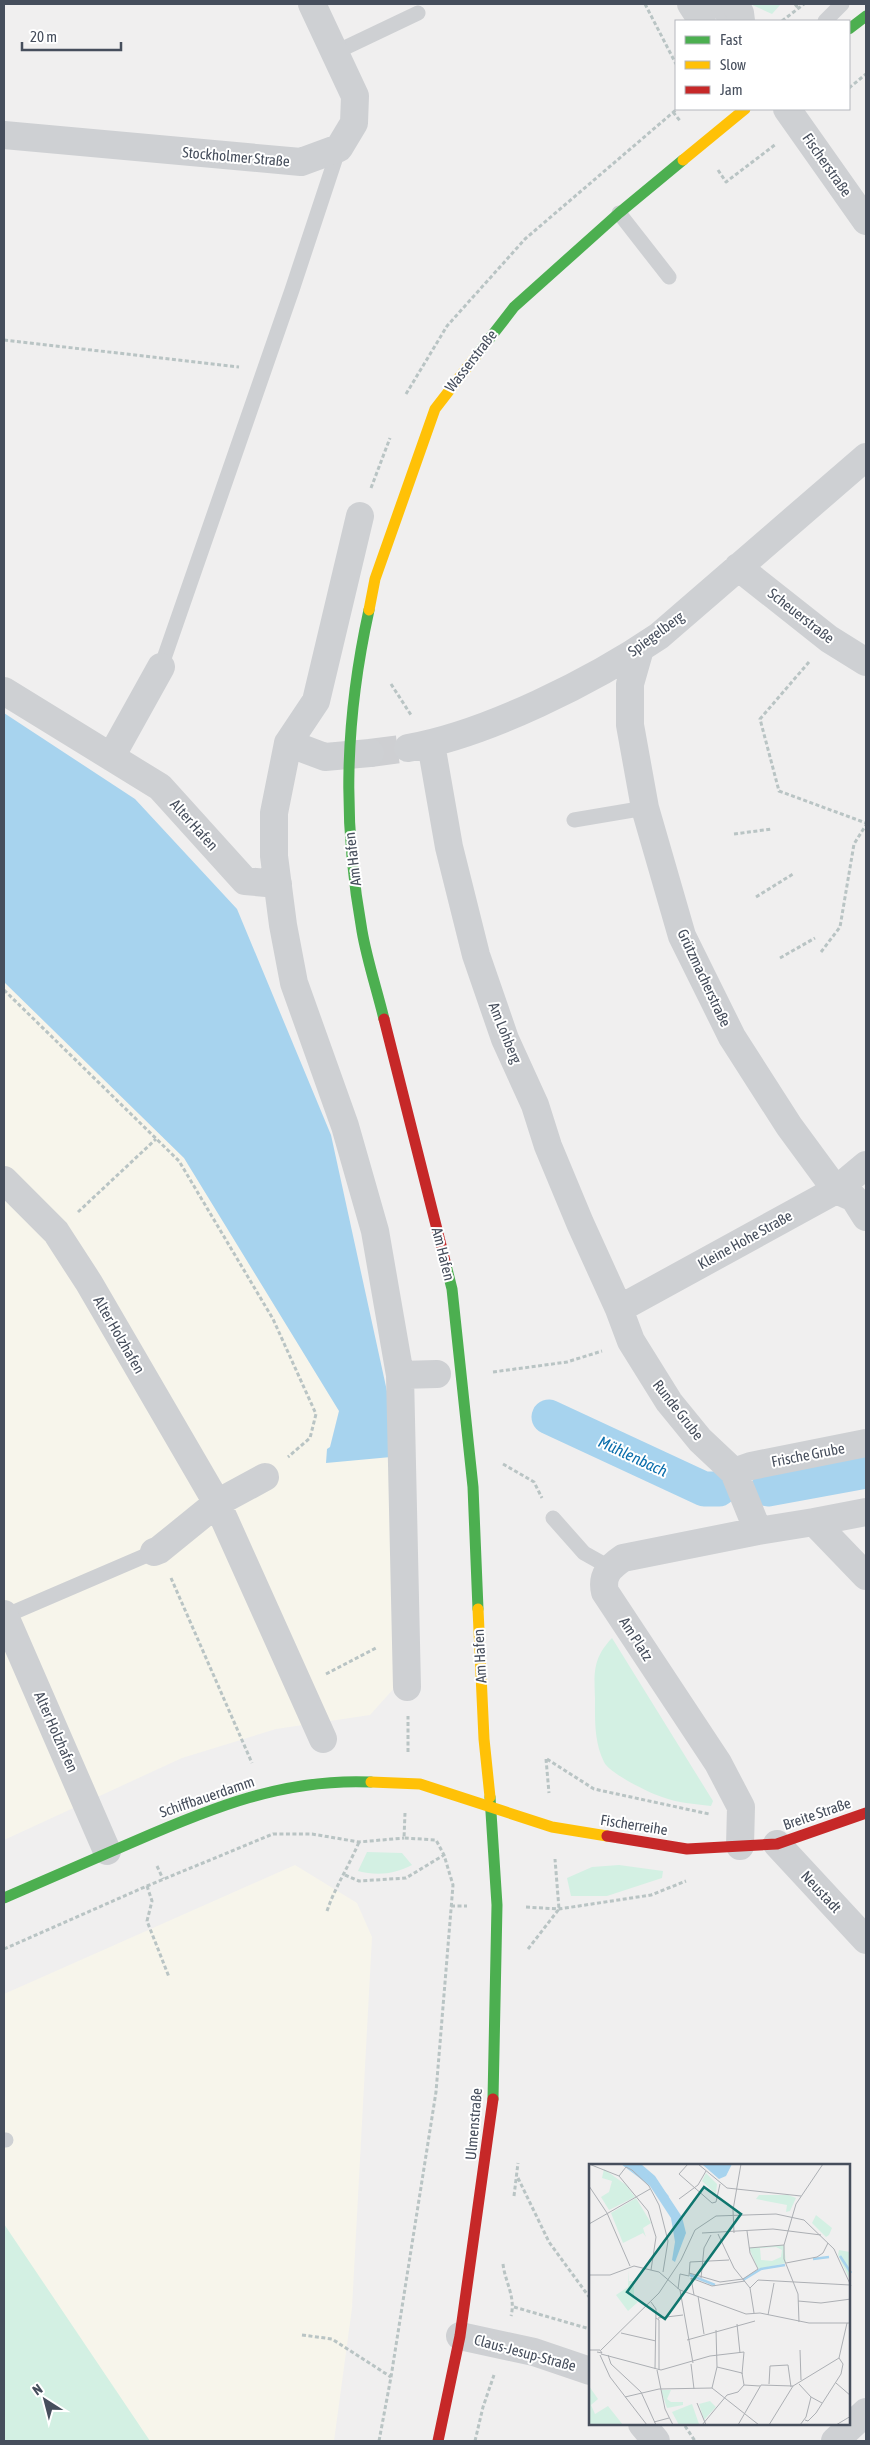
<svg xmlns="http://www.w3.org/2000/svg" width="870" height="2445" font-family="'Asap Condensed',sans-serif">
<style>
.commercial{fill:#f7f5eb}
.green{fill:#d3f0e3}
.water{fill:#a7d3ee}
.lines{fill:none;stroke-linecap:round;stroke-linejoin:round}
.canal{stroke:#a7d3ee;stroke-width:35}
.street-tunnel{stroke:#cecfd2;stroke-width:28;stroke-dasharray:28 14;stroke-linecap:butt}
.path{stroke:#b9c4c4;stroke-width:3;stroke-dasharray:4 2.5;stroke-linecap:butt}
.lane{stroke:#ced0d3;stroke-width:15}
.street{stroke:#ced0d3;stroke-width:28}
.fast{stroke:#4caf50;stroke-width:11}
.slow{stroke:#ffc107;stroke-width:11}
.jam{stroke:#c62828;stroke-width:11}
.labels{text-anchor:middle;stroke-width:4;stroke-linejoin:round;paint-order:stroke}
.street-label{font-size:15px;fill:#464e5c;stroke:#fff}
.water-label{font-size:16px;font-style:italic;fill:#0a6eac;stroke:#fff}
.inset-river{fill:none;stroke:#a7d3ee;stroke-width:2.5}
.inset-road{fill:none;stroke:#acafb4;stroke-width:1}
.view{fill:#0f766e;fill-opacity:0.15;stroke:#0f766e;stroke-width:2.5}
.inset-edge{fill:none;stroke:#464e5c;stroke-width:2.5}
</style>
<rect width="100%" height="100%" fill="#f0efef"/>
<path class="commercial" d="M4 982 184 1158 339 1411 330 1447 391 1457 396 1686 370 1715 276 1729 182 1758 4 1840Z
M295 1865 357 1903 372 1937 352 2308 334 2441H4V1994Z"/>
<path class="green" d="M750 4H781L772 14Z
M612 1638 713 1801 711 1806C694 1804 678 1803 662 1797 649 1793 609 1773 604 1762 594 1741 595 1720 595 1698 594 1672 593 1658 612 1638Z
M367 1852 402 1853 412 1865C395 1874 377 1876 358 1871Z
M619 1865 663 1871 662 1878 607 1896H571L567 1878 592 1867Z
M4 2224 150 2441H4Z"/>
<path class="water" d="M4 713 135 799 237 909 331 1135 390 1405 391 1457 326 1463 327 1449 330 1447 339 1411 184 1158 4 982Z"/>
<g class="lines">
<path class="canal" d="M549 1417 704 1489H719
M768 1489 866 1471"/>
<path class="street-tunnel" d="M370 753 408 748"/>
<path class="path" d="M645 4 676 64
M795 4 798 8
M782 21 804 4
M849 88 866 74
M673 112 681 122
M718 170 726 182 776 144
M4 340 239 367
M406 394 447 326 525 239 677 109
M371 488 390 438
M809 662 760 719 779 791 866 823
M391 684 411 715
M734 834 772 829
M756 897 793 874
M821 952 840 927 854 844 866 825
M780 958 815 938
M4 990 179 1161 273 1319 316 1414 310 1438 288 1457
M78 1212 156 1139
M493 1372 567 1362 602 1351
M503 1464 534 1482 542 1498
M171 1578 252 1763
M326 1674 376 1648
M408 1752V1716
M546 1759 549 1793
M547 1759 594 1789 709 1814
M157 1866 163 1879
M345 1875 359 1881 406 1878 444 1855
M147 1886 152 1901 147 1921 169 1977
M451 1906H467
M526 1907 559 1909 651 1895 686 1881
M327 1911C335 1887 349 1866 359 1842
M4 1949 147 1886 273 1834H312L359 1842 404 1838
M528 1949 559 1909 555 1859
M518 2178 549 2242 590 2298
M514 2196 518 2163
M503 2264C505 2282 516 2297 511 2316
M514 2307 590 2329
M302 2335 332 2339 391 2377
M685 2426 695 2441
M379 2441 391 2377 436 2092 453 1885 444 1855 436 1840 404 1838 405 1813
M475 2441 483 2407 494 2375"/>
<path class="lane" d="M715 4 726 21
M825 21 842 4
M334 53 418 13
M619 213 669 277
M161 667 292 290 339 148
M574 820 645 808
M553 1518 584 1553 609 1567
M5 1616 154 1552
M4 2140H6"/>
<path class="street" d="M691 4 702 21
M735 4 740 13 741 21
M787 109 866 221
M4 135 301 162 339 148 354 123 355 96 312 4
M360 516 316 701 288 743 274 813V856L283 925 294 983 345 1126 375 1231 400 1375 407 1687
M738 567 829 639 866 662
M640 649 630 684V725L645 808 682 936 732 1037 789 1126 836 1190 854 1198 866 1217
M4 691 160 787 245 881 278 884
M288 743 325 757 370 753
M431 744 449 847 476 955 505 1039 535 1105 548 1146 580 1223 619 1309 631 1341 669 1402 700 1440 734 1472 758 1531
M408 748C487 734 593 681 659 636L866 457
M111 757 161 667
M4 1180 56 1232 89 1283 217 1503 323 1739
M619 1309 836 1190 866 1165
M400 1375 437 1374
M734 1472 751 1466 866 1443
M814 1522 866 1512
M154 1552 159 1550 217 1503 265 1477
M4 1614 107 1851
M777 1844 866 1940
M740 1846 741 1807 718 1763 605 1592C601 1575 610 1567 623 1558L758 1531 814 1522 866 1576
M460 2336 534 2352 590 2371
M642 2424 656 2441
M835 2441 866 2412"/>
<path class="fast" d="M849 29 866 16
M476 356 514 307 619 213 683 160
M369 610C345 719 342 820 362 931 367 960 377 990 384 1019
M446 1265 452 1289 473 1487 478 1609
M490 1797 497 1905 493 2099
M4 1898C47 1879 90 1861 133 1842 211 1808 284 1778 371 1782"/>
<path class="slow" d="M683 160 745 109
M369 610 375 579 435 409 476 356
M478 1609 484 1739 490 1797
M371 1782 420 1784 552 1827 607 1836"/>
<path class="jam" d="M384 1019 446 1265
M607 1836 687 1849 777 1844 866 1813
M438 2441 460 2336 493 2099"/>
</g>
<g class="labels">
<g class="street-label">
<text transform="translate(236 157) rotate(5)" y="5">Stockholmer Straße</text>
<text transform="translate(827 165) rotate(55)" y="5">Fischerstraße</text>
<text transform="translate(471 361) rotate(-52)" y="5">Wasserstraße</text>
<text transform="translate(801 616) rotate(38)" y="5">Scheuerstraße</text>
<text transform="translate(656 634) rotate(-36)" y="5">Spiegelberg</text>
<text transform="translate(194 825) rotate(48)" y="5">Alter Hafen</text>
<text transform="translate(353 859) rotate(-97)" y="5">Am Hafen</text>
<text transform="translate(704 978) rotate(65)" y="5">Grützmacherstraße</text>
<text transform="translate(505 1033) rotate(68)" y="5">Am Lohberg</text>
<text transform="translate(745 1240) rotate(-29)" y="5">Kleine Hohe Straße</text>
<text transform="translate(443 1254) rotate(76)" y="5">Am Hafen</text>
<text transform="translate(119 1335) rotate(60)" y="5">Alter Holzhafen</text>
<text transform="translate(678 1410) rotate(52)" y="5">Runde Grube</text>
<text transform="translate(808 1455) rotate(-11)" y="5">Frische Grube</text>
<text transform="translate(636 1639) rotate(57)" y="5">Am Platz</text>
<text transform="translate(480 1656) rotate(-93)" y="5">Am Hafen</text>
<text transform="translate(56 1732) rotate(66)" y="5">Alter Holzhafen</text>
<text transform="translate(207 1797) rotate(-19)" y="5">Schiffbauerdamm</text>
<text transform="translate(817 1814) rotate(-19)" y="5">Breite Straße</text>
<text transform="translate(634 1825) rotate(9)" y="5">Fischerreihe</text>
<text transform="translate(821 1892) rotate(47)" y="5">Neustadt</text>
<text transform="translate(474 2124) rotate(-85)" y="5">Ulmenstraße</text>
<text transform="translate(525 2353) rotate(15)" y="5">Claus-Jesup-Straße</text>
</g>
<g class="water-label">
<text transform="translate(633 1456) rotate(25)" y="6">Mühlenbach</text>
</g>
</g>
<g transform="translate(589 2164)">
<rect width="261" height="261" fill="#f0efef"/>
<path d="M15 5 37 21 46 33 20 46 12 33 20 28 23 17 13 14ZM117 9 128 20 127 30 113 17ZM170 31H199L207 34 201 47 197 48 198 41 167 35ZM47 34 62 59 54 64 57 73 54 69 34 79 22 49ZM227 51 243 64 240 71 237 73 223 59ZM195 81 197 99 169 105 160 84ZM187 83 193 86 192 93 183 97 172 96 171 84ZM250 86 261 88V116L249 91ZM40 106V117H45V135L49 138 39 147 27 131 39 123ZM0 222 9 235 2 241 6 250 19 242 34 261H0ZM72 226H82L78 235 82 238H94V241L78 244ZM121 237 127 243 115 256 110 240ZM103 240 110 260 90 261 83 248Z" fill="#d3f0e3" fill-rule="evenodd"/>
<path d="M32 0H52L66 12 93 53 97 69 86 98 83 96 86 78 82 54 61 22ZM143 0 137 12 130 15 114 1Z" fill="#a7d3ee"/>
<path class="inset-river" d="M49 0 79 33M251 92 262 109M224 95 240 93M101 111 126 121M154 116 172 105 196 101"/>
<path class="inset-road" d="M0 0 30 12 59 47 67 73 62 106M99 0 90 10 123 39 127 38 131 20M109 0 138 24 212 32M30 12 37 3 43 6 60 22 70 41 79 77 74 108M0 22 18 49 41 102M90 35 109 21 117 7M0 60 61 25M113 69 184 65 232 71M145 69 144 46 152 0M129 70 145 104 161 124 165 149M160 84 195 81M197 99 228 93 234 89 239 79M100 109 131 118 154 115 169 105 161 89 158 67M0 111H21L45 102 70 108 91 126 157 150 171 149 220 159H262M100 112 101 98 140 96M102 114 123 122 156 117M102 114 105 131M112 114 115 84 122 71M161 124 169 116 261 121M89 125 91 110 100 112M91 126 104 199M109 132 115 170M209 137 232 139 262 135M62 138 67 145 66 205M179 151 185 119M67 154 70 156V206M69 154 94 151M210 158 209 130 195 95V81L207 40 234 0M148 160 151 189M32 169 67 177M98 176 166 157M0 186H11L13 189 8 188M12 186 70 129 92 96 106 66 127 52 187 50 215 56 245 85 262 122M211 186 212 216M12 190 72 206 121 192 155 188 153 210M11 191 21 213 58 261M19 191 22 200 52 228 67 261M102 200 105 225M68 206 76 245 84 261M247 219 262 232M180 220 181 202 199 201 202 223M210 220 222 233 233 239M155 221 171 222M123 224 170 261M123 224 128 203 127 166M36 233 70 225 123 224M108 239 117 261M216 256 219 257 227 249 252 210 254 200 250 194M65 258 80 254M113 261 138 231 149 228 155 221 153 209 128 203M149 261 172 221 204 222M180 261 204 222 250 194 258 159M211 261 217 253 222 233M247 261 262 252"/>
<path class="view" d="M115 23 152 50 76 155 38 128Z"/>
<rect width="261" height="261" class="inset-edge"/>
</g>
<rect width="870" height="2445" fill="none" stroke="#464e5c" stroke-width="10"/>
<rect x="675" y="20" width="175" height="90" fill="#ffffff" stroke="#b5b8be"/>
<rect x="685" y="36" width="25" height="8" fill="#4caf50" stroke="#b5b8be"/>
<text x="720" y="45" font-size="15" fill="#464e5c">Fast</text>
<rect x="685" y="61" width="25" height="8" fill="#ffc107" stroke="#b5b8be"/>
<text x="720" y="70" font-size="15" fill="#464e5c">Slow</text>
<rect x="685" y="86" width="25" height="8" fill="#c62828" stroke="#b5b8be"/>
<text x="720" y="95" font-size="15" fill="#464e5c">Jam</text>
<g transform="translate(45 2400) rotate(324)" stroke="#ffffff" stroke-width="4" paint-order="stroke">
<path d="M0-4L9 19L0 12L-9 19Z" fill="#464e5c"/>
<text y="-8" font-size="14" font-weight="bold" text-anchor="middle" fill="#464e5c">N</text>
</g>
<path d="M22 42v8h99v-8" fill="none" stroke="#464e5c" stroke-width="2.5"/>
<text x="30" y="42" font-size="15" fill="#464e5c" stroke="#ffffff" stroke-width="4" paint-order="stroke">20 m</text>
</svg>
